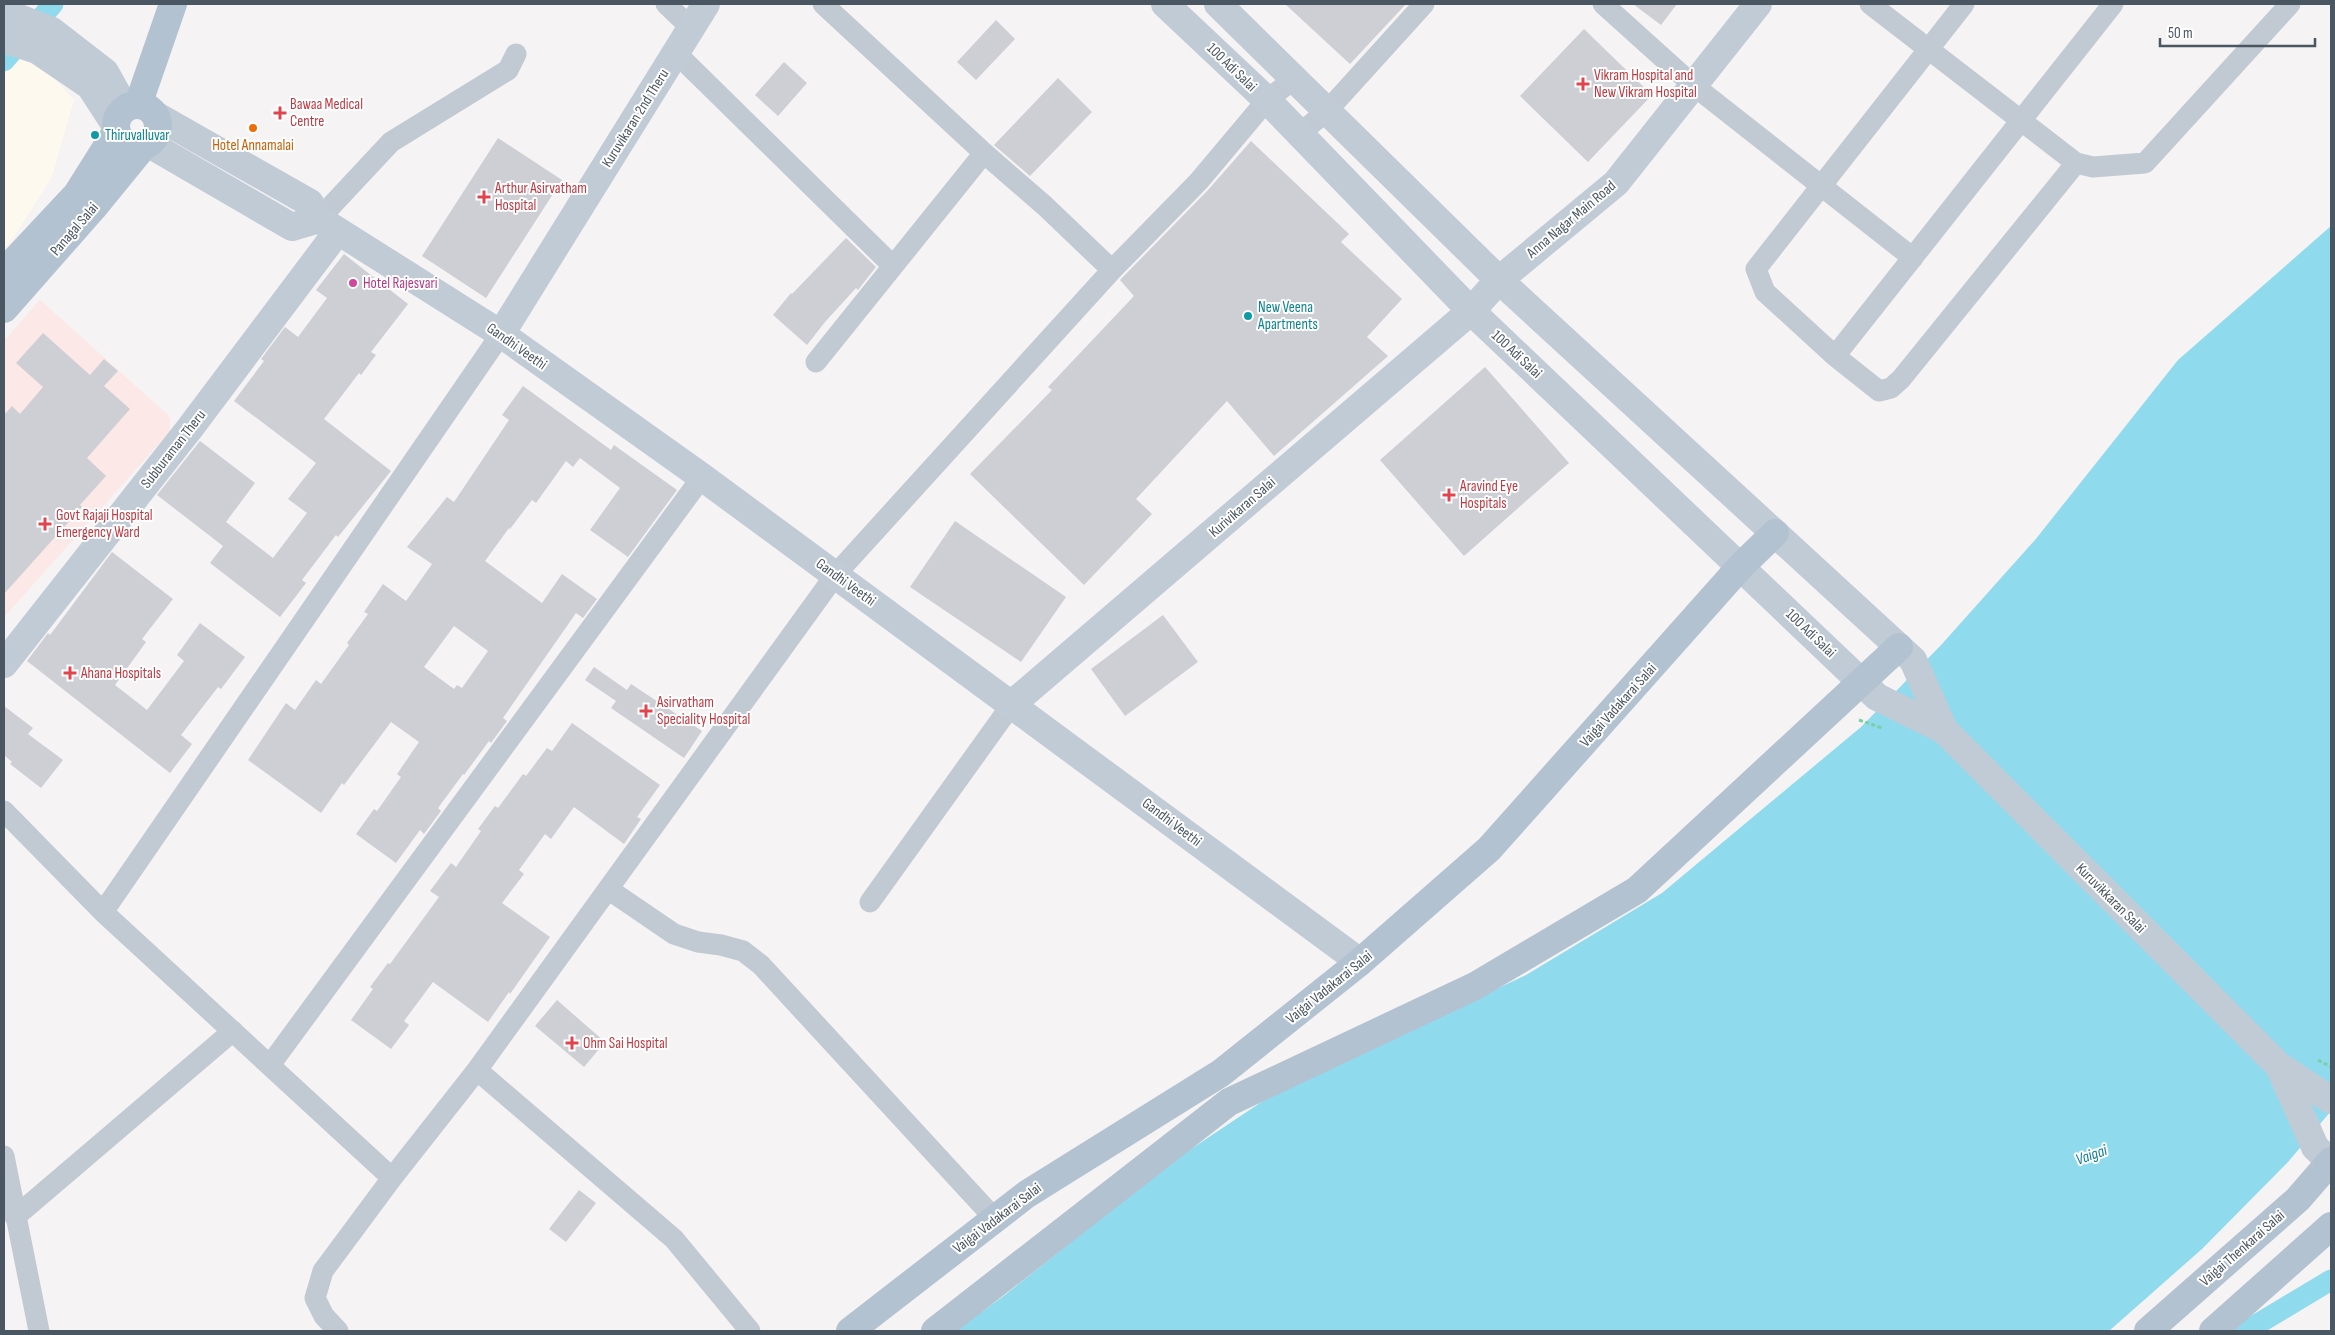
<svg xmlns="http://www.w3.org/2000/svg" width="2335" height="1335" font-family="'Sofia Sans Condensed',sans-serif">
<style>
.commercial{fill:#fdf9ef}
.medical{fill:#fce8e6}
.water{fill:#90daee}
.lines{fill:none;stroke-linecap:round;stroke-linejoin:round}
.canal{stroke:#90daee;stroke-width:21}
.building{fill:#cdcfd5;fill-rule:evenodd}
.path{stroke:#7ad0a6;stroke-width:3;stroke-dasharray:4 2.5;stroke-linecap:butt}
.street{stroke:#c1cad2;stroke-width:21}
.secondary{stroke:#c1cbd6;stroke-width:28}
.primary{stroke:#b3c2d1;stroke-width:28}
.health-dot{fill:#e0444e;stroke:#fff;stroke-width:2}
.food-dot{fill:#e8710a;stroke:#fff;stroke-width:2}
.culture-dot{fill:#0f9aa8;stroke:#fff;stroke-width:2}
.hotel-dot{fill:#d1479c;stroke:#fff;stroke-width:2}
.labels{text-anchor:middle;stroke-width:4;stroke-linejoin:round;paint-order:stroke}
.street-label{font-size:15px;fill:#4a5661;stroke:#fff}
.health-label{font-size:15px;fill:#be3a42;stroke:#fff;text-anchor:start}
.culture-label{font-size:15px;fill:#0d838f;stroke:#fff;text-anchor:start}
.food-label{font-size:15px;fill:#c56008;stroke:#fff}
.hotel-label{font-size:15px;fill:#b23c85;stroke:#fff;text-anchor:start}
.water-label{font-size:16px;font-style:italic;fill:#0c7c9b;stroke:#fff}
</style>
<rect width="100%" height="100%" fill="#f5f3f3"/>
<path class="commercial" d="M4 44 35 57 74 100 52 177 10 243 4 249Z"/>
<path class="medical" d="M40 300 170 417V431L4 617V341Z"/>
<path class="water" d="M2331 226V1111L2288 1162 2202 1249 2109 1331H955L1001 1298 1173 1161 1272 1095 1526 975 1662 893 1861 727 1942 644 2035 540 2178 360Z"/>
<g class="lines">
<path class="canal" d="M4 61 53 4
M2246 1331 2331 1280"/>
</g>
<path class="building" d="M1285 4H1406L1350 64Z
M1633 4H1677L1661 25Z
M996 20 1015 39 976 80 957 62Z
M1584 29 1652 95 1588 162 1520 96Z
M784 62 807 83 778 116 755 95Z
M1058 78 1092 112 1030 176 994 145Z
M498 138 562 180 486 298 422 256Z
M1251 141 1349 234 1341 242 1402 299 1367 337 1388 356 1274 456 1227 401 1136 499 1152 514 1084 585 970 474 1052 390 1048 387 1134 296 1120 280 1208 190Z
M846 238 876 267 858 290 856 288 825 322 807 345 773 315 791 293 792 294Z
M344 254 408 304 371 352 376 355 361 375 359 373 324 419 391 471 338 537 336 535 302 580 306 583 280 617 210 563 223 546 157 495 200 441 255 483 226 522 273 558 307 513 288 499 316 463 234 401 264 361 261 359 285 327 298 337 327 298 316 290Z
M43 333 90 375 104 359 118 371 104 386 130 409 87 458 106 476 80 505 82 507 4 594V415L12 406 20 414 43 387 16 363Z
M1485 367 1569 463 1464 556 1380 460Z
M523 386 611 450 614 445 677 490 628 557 590 530 620 488 580 458 573 467 566 461 536 503 532 500 510 529 509 528 485 561 542 603 562 574 597 599 583 618 576 613 503 718 507 721 491 743 489 741 464 775 463 774 438 808 441 811 424 834 420 830 396 863 356 834 374 809 377 811 401 777 397 774 419 742 391 722 344 785 342 783 321 813 248 760 286 703 295 710 316 680 321 684 349 645 347 643 368 614 364 612 383 584 406 601 432 564 407 547 447 497 454 502 509 420 502 415ZM454 626 488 651 462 688 457 685 454 689 424 667Z
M955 521 1066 597 1021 662 910 587Z
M112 552 173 599 142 639 146 642 115 685 147 710 184 661 177 655 200 623 245 657 221 689 218 687 181 735 192 744 170 773 27 661 48 633 50 635Z
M1163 615 1198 662 1125 716 1091 669Z
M594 667 627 690 631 684 702 731 684 758 611 708 616 701 585 680Z
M4 706 33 728 28 734 63 760 41 788 10 764 12 762 4 755Z
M572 723 660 785 637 817 641 819 624 844 574 807 551 839 545 834 519 870 524 874 502 903 550 937 510 994 509 992 488 1022 433 982 404 1021 409 1025 391 1049 351 1020 373 989 370 987 388 963 390 964 439 897 430 891 451 863 456 867 481 831 478 829 495 806 498 808 523 774 526 776 547 748 552 751Z
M557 1000 605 1042 584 1067 535 1026Z
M579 1190 596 1203 566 1242 549 1229Z"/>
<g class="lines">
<path class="path" d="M1859 720 1882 728
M2318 1060 2331 1067"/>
<path class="street" d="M666 4 691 28
M823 4 984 153 1045 206 1112 270
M1603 4 1693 85 1913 258
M1870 4 2076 163 2093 167 2145 163 2290 4
M1964 4 1756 269 1765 292 1835 356 1879 391 1891 388 1901 379 2076 163
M676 53 892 265
M1299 134 1327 111 1424 4
M319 219 391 142 508 70 516 54
M1835 356 2113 4
M816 362 984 153
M4 811 103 912 392 1178
M608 889 674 934 698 942 721 945 743 951 761 965 995 1219
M870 902 1012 704
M103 912 501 334
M270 1065 702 477
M477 1070 674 1239 750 1331
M4 1156 39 1331
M15 1217 233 1031
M338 1331 324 1316 315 1298 323 1271 392 1178 477 1070 836 574 1112 270 1199 181 1267 100 1294 79"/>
<path class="secondary" d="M1165 4 1267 100 1471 311 1877 697 1944 730 2279 1066 2331 1100
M1218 4 1499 280 1913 660 1944 730
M4 12 52 31 105 72 125 108
M4 39 37 50 90 86 112 120
M155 115 310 203 319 219 501 334 702 477 1360 962
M149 144 292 227 319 219
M501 334 706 4
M4 664 190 428 338 231
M1012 704 1471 311 1499 280 1616 183 1758 4
M2279 1066 2315 1147 2331 1163"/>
<path class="primary" d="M116 126a21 21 0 1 1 42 0a21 21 0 1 1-42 0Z
M138 105 173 4
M4 272 77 194 116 132
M4 309 93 208 143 147
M850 1331 1027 1194 1221 1073 1360 962 1489 849 1741 566 1775 533
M935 1331 1229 1102 1475 986 1637 890 1899 647
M2148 1331 2298 1199 2331 1161
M2213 1331 2331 1226"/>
</g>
<g class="health-dot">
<path d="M1580.5 76.5h5v5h5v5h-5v5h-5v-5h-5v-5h5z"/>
<path d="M277.5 105.5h5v5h5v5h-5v5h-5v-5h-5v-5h5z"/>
<path d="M481.5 189.5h5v5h5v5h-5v5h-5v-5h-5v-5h5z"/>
<path d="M1446.5 487.5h5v5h5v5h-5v5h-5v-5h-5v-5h5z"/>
<path d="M42.5 516.5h5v5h5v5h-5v5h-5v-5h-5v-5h5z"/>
<path d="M67.5 665.5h5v5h5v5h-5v5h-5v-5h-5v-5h5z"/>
<path d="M643.5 703.5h5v5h5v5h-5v5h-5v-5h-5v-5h5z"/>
<path d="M569.5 1035.5h5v5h5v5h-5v5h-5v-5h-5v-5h5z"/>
</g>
<circle class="food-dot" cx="253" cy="128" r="5"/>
<g class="culture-dot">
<circle cx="95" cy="135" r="5"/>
<circle cx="1248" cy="316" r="5"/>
</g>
<circle class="hotel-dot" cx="353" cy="283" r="5"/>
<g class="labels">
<g class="street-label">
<text transform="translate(1232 67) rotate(44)" y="5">100 Adi Salai</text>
<text transform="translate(635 118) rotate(-58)" y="5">Kuruvikaran 2nd Theru</text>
<text transform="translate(1571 219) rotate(-40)" y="5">Anna Nagar Main Road</text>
<text transform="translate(74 229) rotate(-49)" y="5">Panagal Salai</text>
<text transform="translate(517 346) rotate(35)" y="5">Gandhi Veethi</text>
<text transform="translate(1517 354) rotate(43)" y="5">100 Adi Salai</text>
<text transform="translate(173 449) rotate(-52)" y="5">Subburaman Theru</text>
<text transform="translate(1242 507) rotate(-41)" y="5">Kurivikaran Salai</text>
<text transform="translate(846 582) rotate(36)" y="5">Gandhi Veethi</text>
<text transform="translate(1811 633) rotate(44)" y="5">100 Adi Salai</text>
<text transform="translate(1618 705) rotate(-48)" y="5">Vaigai Vadakarai Salai</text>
<text transform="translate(1172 822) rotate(37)" y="5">Gandhi Veethi</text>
<text transform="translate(2111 898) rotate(45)" y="5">Kuruvikkaran Salai</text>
<text transform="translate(1329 987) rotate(-39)" y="5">Vaigai Vadakarai Salai</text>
<text transform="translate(997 1218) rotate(-37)" y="5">Vaigai Vadakarai Salai</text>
<text transform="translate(2242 1248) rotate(-41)" y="5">Vaigai Thenkarai Salai</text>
</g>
<g class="health-label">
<text x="1594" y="80">Vikram Hospital and<tspan x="1594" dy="17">New Vikram Hospital</tspan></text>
<text x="290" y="109">Bawaa Medical<tspan x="290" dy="17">Centre</tspan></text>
<text x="495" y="193">Arthur Asirvatham<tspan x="495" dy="17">Hospital</tspan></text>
<text x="1460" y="491">Aravind Eye<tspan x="1460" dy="17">Hospitals</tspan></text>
<text x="56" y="520">Govt Rajaji Hospital<tspan x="56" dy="17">Emergency Ward</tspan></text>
<text x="81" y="678">Ahana Hospitals</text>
<text x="657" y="707">Asirvatham<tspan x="657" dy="17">Speciality Hospital</tspan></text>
<text x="583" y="1048">Ohm Sai Hospital</text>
</g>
<g class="culture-label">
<text x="105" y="140">Thiruvalluvar</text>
<text x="1258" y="312">New Veena<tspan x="1258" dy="17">Apartments</tspan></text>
</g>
<g class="food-label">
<text x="253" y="150">Hotel Annamalai</text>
</g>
<g class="hotel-label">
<text x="363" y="288">Hotel Rajesvari</text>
</g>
<g class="water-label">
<text transform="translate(2091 1154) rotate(-20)" y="6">Vaigai</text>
</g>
</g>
<rect width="2335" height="1335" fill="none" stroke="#4a5661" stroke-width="10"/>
<path d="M2160 38v8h155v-8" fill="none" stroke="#4a5661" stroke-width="2.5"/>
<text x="2168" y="38" font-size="15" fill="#4a5661" stroke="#ffffff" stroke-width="4" paint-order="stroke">50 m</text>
</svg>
